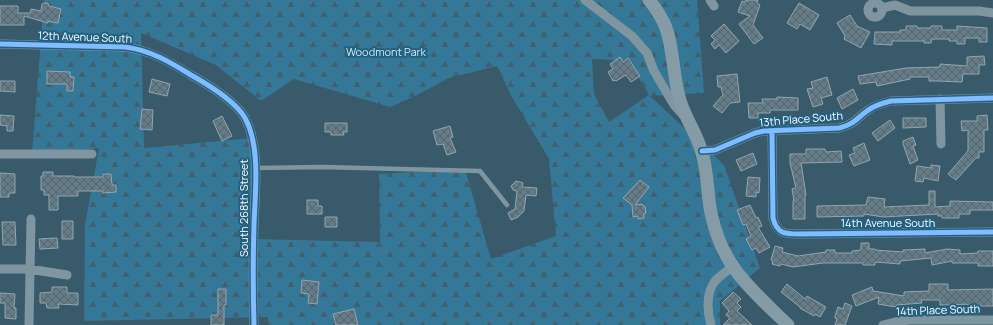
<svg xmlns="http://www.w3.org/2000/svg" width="993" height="325" font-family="Manrope,sans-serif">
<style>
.forest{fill:url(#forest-firs);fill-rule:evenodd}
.building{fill:url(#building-cross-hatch);stroke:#92a6b0}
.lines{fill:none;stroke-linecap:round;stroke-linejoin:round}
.lane{stroke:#7f96a1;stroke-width:4.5}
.street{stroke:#7f96a1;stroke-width:9}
.secondary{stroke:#859ba6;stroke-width:13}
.cycleway-casing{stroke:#236181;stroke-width:8}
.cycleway{stroke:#80bcff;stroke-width:5}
.labels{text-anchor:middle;stroke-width:4;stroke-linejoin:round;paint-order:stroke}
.street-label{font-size:11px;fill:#fff;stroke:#236181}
.park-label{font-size:11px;fill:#cee9f6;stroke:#236181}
</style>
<defs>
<pattern id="forest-firs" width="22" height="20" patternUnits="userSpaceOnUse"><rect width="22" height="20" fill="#347796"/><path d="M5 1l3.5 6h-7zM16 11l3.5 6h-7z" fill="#415f6d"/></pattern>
<pattern id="building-cross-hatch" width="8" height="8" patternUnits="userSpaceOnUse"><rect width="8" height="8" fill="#637c88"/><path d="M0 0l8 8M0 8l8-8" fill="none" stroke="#58646a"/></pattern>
</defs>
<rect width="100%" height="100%" fill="#395a6b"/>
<path class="forest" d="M44 0H697L704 93 650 96 724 165 760 268 720 301V325H268V317L84 321 85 225 99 148 32 154ZM141 33 216 65 261 101 294 79 390 107 413 97 449 78 497 66 512 97 549 159 556 236 491 259 465 169 379 174 380 242 254 239 252 138 144 148ZM592 59 629 61 649 95 609 122 594 94Z"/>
<path class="building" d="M746 0H758L757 3 760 5 753 25 763 38 754 44 739 24 750 16 738 12 742 1 745 2Z
M45 3H48L49 6 61 9 58 23 48 21V23L24 16V25H0V6H18V13H30L31 9 41 11 42 4Z
M799 3 819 15 810 30 800 24 797 29 787 23Z
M850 15 857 26 870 32 861 48 844 39 845 36 837 23Z
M724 24 739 41 726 53 719 45 715 49 711 44 715 40 711 36Z
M906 26H917V28H931V26H942V30H957V26L987 28V42H979V38H965V44H957V41H949V39H932L931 43H924V41H892V45L874 44 875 32H900V30H906Z
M984 56 985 65H979V74H963L962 82 938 81H929V77H910V79L877 86 876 82 860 84 858 76 906 68 940 67V64L967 66V57Z
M620 57 623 62 628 58 640 76 631 82 626 75 616 81 615 80 613 81 608 72 613 69 610 64Z
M47 71 70 72V77H74L73 91H67V84H47Z
M737 74 740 102 730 103 722 113 713 106 723 95 721 87H718L717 76Z
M827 77 832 95 821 98 823 104 813 107 807 89 813 88 811 82Z
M152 79 170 84 167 96 149 92Z
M0 81H15V92L0 91Z
M853 89 858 100 842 109 837 98Z
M777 97 798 98V110H770V113H758V118H749L748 103H763L762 99H777Z
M142 109 153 110 152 130 140 129Z
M0 115 14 116 13 131H7V126L0 125Z
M987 115 988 130H984V152H979V158H976L956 180 948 174 968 151V130L962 131 961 121H977V116Z
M222 116 232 136 222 141 213 121Z
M903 118H926V127L903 128Z
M890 120 895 128 878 141 872 133Z
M325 123H347V132H343L344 135H331V132H325Z
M450 126 453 137 450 138 456 152 447 155 443 144 437 145 433 131Z
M913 137 916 145 913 146 918 160 910 164 903 144V141Z
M864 143 870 160 854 166 849 155 855 153 853 148Z
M806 149H825L826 152 841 151 842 162 801 163 806 195H805V219H793V201H794L792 189 796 188 790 163V154H806Z
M753 153 757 164 741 171 736 160Z
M931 165 940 166 938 181 924 178 923 182 915 181 917 166 931 168Z
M43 172H53V176H74V177H103V174H111L112 185H116V192L103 193V191H78V196H58V210H49V195H44V190H41V176H43Z
M0 173 15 174V193H9V197H0Z
M748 177 760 178 759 193 756 192V197L746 196Z
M640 180 649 187 635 205 643 204V206H645L646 213H644V218L638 219V216L633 217 632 205 623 198Z
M516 181 523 183 522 187 537 188 536 196 526 195 524 211 518 217 511 220 508 213 515 209 517 191 513 190 511 186Z
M929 191H935V207L950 206V201L993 202V210H970V214H959V218H942V216H938V214L883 217 864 214V216L817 217V206L866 205 868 197 885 199 884 207 929 205Z
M307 200H318V206H322V214H307Z
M750 205 756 218 758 217 762 226 758 227 770 247 759 253 756 248 752 250 746 239 751 236 746 224 743 225 737 210Z
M325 217H337V227H325Z
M62 221H73V239H62Z
M2 222H15L16 245H3Z
M57 238 58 248 40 249 39 239Z
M861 243H869V249H875V250L903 252V250L925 249V253L947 249 960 250V254L978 253V251H993V266H978V263H952V261L932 265 931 258 900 261V264L875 262V265H863V263H823L793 267 781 264 780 266 772 264 773 261 771 260 775 246 783 248 782 252 798 256 826 252V250H835V253H852V251L861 250Z
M302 280 319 282 317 304 308 303 309 294 301 293Z
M787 284 805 299 807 296 826 307 820 317 815 314 814 316 800 308V307L781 292Z
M929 284H948V290L993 289V306H976V304L940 305V300H921L922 303 896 305V307L878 304 879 297 856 306 852 295 872 287 873 291 904 296V292L929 291Z
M52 287H67V293H78V305L58 304 59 308H47L46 303H40V293L52 292Z
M218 289H226V305H224V325H211V315H218Z
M733 292 741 299 737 303 741 307 737 311 752 325H723L730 318 726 315 729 311 722 303Z
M0 293 15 294 14 308H16V319L5 318V303H0Z
M845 303 852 306 845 325H835L837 319 835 318V316L838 307 843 309Z
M354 309 358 325H336L333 314Z"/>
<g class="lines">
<path class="lane" d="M255 168 322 167 480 171 507 205"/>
<path class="street" d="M585 0 632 36 647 53 654 71 674 105 683 115
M710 0 714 6
M868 10a7 7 0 1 1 14 0a7 7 0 1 1-14 0Z
M882 8 895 5 910 11H979L993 13
M0 44 125 47C150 50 170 62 191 75 207 84 236 102 245 118 261 147 255 193 254 225 253 258 253 292 254 325
M940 99 941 144
M772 131 773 218C777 234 785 234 799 234L993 232
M702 151 715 150 755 133 764 131 839 128C853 125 856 119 867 111 873 106 883 103 891 101L993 98
M0 154H92
M0 269H29L67 275
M29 325 31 219
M711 325C707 312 706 292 715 281 720 276 727 271 732 267
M883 325 899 321 911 320H993"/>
<path class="secondary" d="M649 0C655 7 660 15 664 23 673 42 673 75 679 97 684 117 697 133 702 153 708 172 707 193 711 213 722 267 751 289 788 325"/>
<defs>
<path id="cycleway" d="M0 44 125 47C150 50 170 62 191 75 207 84 236 102 245 118 261 147 255 193 254 225 253 258 253 292 254 325
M772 131 773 218C777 234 785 234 799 234L993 232
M702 151 715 150 755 133 764 131 839 128C853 125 856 119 867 111 873 106 883 103 891 101L993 98"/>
</defs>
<use href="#cycleway" class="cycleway-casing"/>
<use href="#cycleway" class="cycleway"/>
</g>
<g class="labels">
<g class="street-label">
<text transform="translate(85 37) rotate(2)" y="4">12th Avenue South</text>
<text transform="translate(801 119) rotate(-5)" y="4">13th Place South</text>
<text transform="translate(244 208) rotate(-90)" y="4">South 268th Street</text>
<text x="888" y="227">14th Avenue South</text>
<text transform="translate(938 310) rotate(-2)" y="4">14th Place South</text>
</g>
<g class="park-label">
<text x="386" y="56">Woodmont Park</text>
</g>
</g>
</svg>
